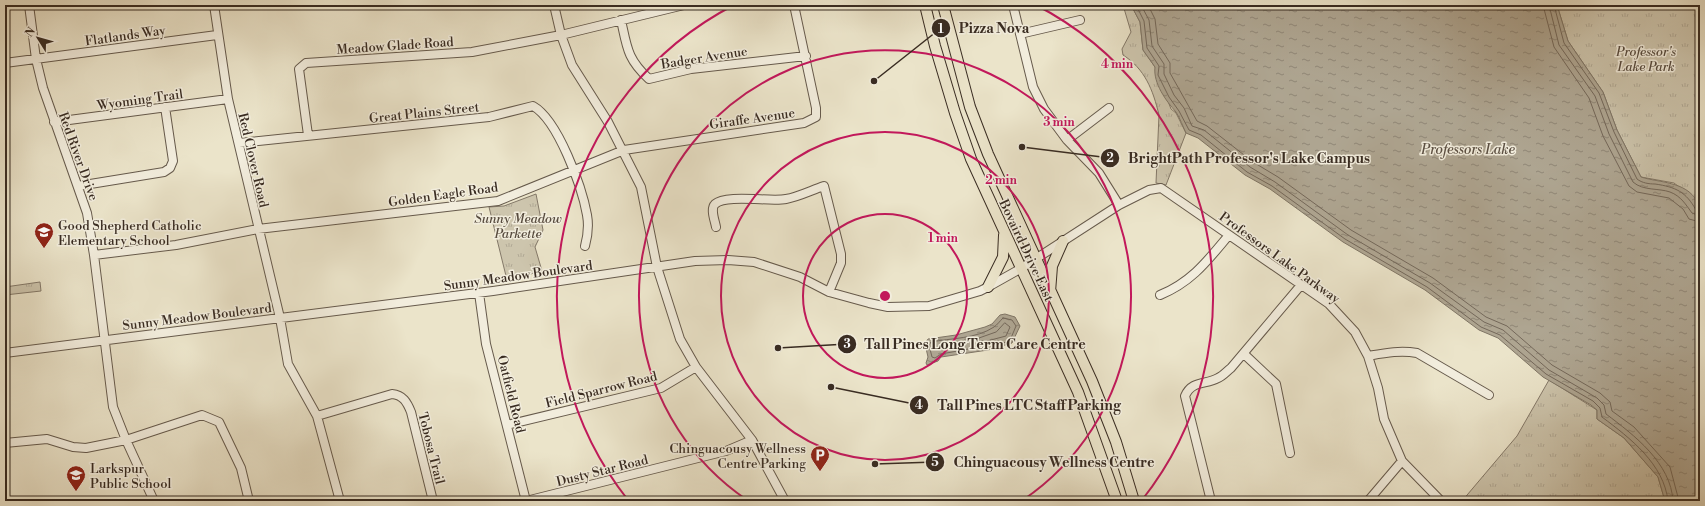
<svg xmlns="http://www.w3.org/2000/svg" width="1705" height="506" font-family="'Libre Bodoni',serif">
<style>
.park{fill:url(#park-tufts);stroke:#837868}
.water{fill:url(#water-ripples);stroke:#7f7565}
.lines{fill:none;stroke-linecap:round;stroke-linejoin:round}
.shore{stroke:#74685a;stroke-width:1}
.minor-casing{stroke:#665a4c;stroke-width:10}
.major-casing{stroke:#392c22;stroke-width:12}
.minor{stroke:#f2eddd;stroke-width:8}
.major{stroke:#ebe4ca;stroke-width:10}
.ring{fill:none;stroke:#c2185b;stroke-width:2}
.labels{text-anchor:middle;stroke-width:3;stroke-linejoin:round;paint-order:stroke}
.street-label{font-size:13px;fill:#392c22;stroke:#f2eddd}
.park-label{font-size:13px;font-style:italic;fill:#574b3e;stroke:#f2eddd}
.poi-label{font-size:13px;fill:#392c22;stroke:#f2eddd;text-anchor:start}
.water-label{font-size:14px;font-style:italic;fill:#5c5043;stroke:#f2eddd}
.centre{fill:#c2185b;stroke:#f2eddd;stroke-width:2}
.ring-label{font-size:12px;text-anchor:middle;font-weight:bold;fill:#c2185b;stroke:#f2eddd;stroke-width:3;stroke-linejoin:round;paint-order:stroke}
.leader{fill:none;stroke:#392c22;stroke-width:1.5}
.callout-dot{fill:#392c22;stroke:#f2eddd;stroke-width:1.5}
.mark-label{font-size:12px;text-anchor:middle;font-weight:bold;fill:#fff}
.callout-label{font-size:14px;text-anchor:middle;font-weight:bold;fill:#392c22;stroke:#f2eddd;stroke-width:3;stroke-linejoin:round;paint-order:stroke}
</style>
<defs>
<pattern id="park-tufts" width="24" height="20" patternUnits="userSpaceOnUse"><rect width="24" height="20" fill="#cdc5ad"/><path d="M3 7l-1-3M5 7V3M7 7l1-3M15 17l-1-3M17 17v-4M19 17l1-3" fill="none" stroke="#b1a995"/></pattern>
<pattern id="water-ripples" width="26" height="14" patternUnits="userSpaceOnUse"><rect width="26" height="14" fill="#aea591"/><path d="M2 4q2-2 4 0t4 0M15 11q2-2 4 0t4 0" fill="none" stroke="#8f8776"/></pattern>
</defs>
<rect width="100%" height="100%" fill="#ebe4ca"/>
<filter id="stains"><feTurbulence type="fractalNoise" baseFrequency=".005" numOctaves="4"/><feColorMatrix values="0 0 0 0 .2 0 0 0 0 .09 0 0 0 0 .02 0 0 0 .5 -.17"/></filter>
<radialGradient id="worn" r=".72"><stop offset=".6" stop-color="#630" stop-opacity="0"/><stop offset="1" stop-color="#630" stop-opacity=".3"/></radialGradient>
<path class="park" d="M1123 5H1131L1140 22 1143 50 1155 67 1171 109 1176 113 1186 133 1166 185 1156 183 1159 115C1153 90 1145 69 1123 55L1122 49 1131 32Z
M1557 5H1700V216L1697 201 1674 183 1641 177 1617 130 1603 92 1568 41Z
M536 194 543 230 535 247 542 271 507 280 489 207 504 206Z
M40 282 41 291 5 295V287Z
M1549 380 1597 410V419L1624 438 1658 477 1665 501H1462L1517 436Z"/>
<path class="water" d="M1131 5H1557L1568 41 1603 92 1617 130 1641 177C1660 183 1685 181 1697 201 1699 205 1699 212 1700 216V501H1665L1658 477 1624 438 1597 419V410L1591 405 1543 377 1498 338 1479 330 1425 290 1343 242 1270 189 1245 175 1198 138 1186 133C1183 127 1180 118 1176 112 1166 101 1153 83 1155 67L1143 50 1140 22Z
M1005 314 1015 317 1020 326 1012 343 988 350 941 357 938 361 927 365 926 363 928 357 925 344 928 339 956 335 985 327 992 324 1000 315Z"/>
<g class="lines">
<path class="shore" d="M1136 5 1144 21 1147 48 1159 66 1158 75 1169 97 1179 111 1189 130 1201 135 1247 172 1272 186 1345 239 1427 287 1481 327 1500 335 1546 374 1593 401 1600 408 1602 417C1630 438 1664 464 1668 501
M1141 5 1149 20 1152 46 1164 64V74L1174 95 1184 108 1192 126 1204 130 1250 167 1275 182 1348 235 1430 283 1484 322 1503 330 1549 370 1597 398 1604 405 1606 414C1634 435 1671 463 1673 501
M1148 5 1155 19 1158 44 1170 63V73L1197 121 1207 126 1253 162 1278 177 1351 230 1433 278 1486 317 1507 326 1552 365 1600 393 1610 402 1612 411 1634 427 1670 467 1679 501
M1543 5 1554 47 1589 98 1603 136 1629 186 1637 192 1669 198 1683 209 1689 219 1700 222
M1549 5 1559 45 1595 96 1609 134 1633 182C1643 191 1659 188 1670 192 1681 196 1686 205 1692 213L1700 216
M1554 5 1564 43 1599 93 1614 132 1637 179C1642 183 1649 184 1655 184 1676 187 1686 192 1696 210L1700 211
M1003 318 1012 320 1016 326 1011 338 1007 342 941 354 935 358 932 357 929 345 931 342C951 338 976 339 994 327 997 325 1000 321 1003 318Z
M1005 323 1010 327 1006 336 987 341H978L979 338 996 332Z"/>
<defs>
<path id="minor" d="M29 5 36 59 43 88 87 213 94 255 113 407 126 440 154 501
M214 5 228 99 280 318 288 364 317 416 340 501
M554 5 561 35 572 65 608 122 641 187 657 267 680 339 696 367 752 440 785 501
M1013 5 1033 87 1044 109 1067 140 1099 173 1119 205
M621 20C627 47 627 59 649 79L691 69 806 56
M1020 34 1080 20
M5 63 217 35
M54 122 228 99
M308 135 299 69 306 63 472 52 561 35 684 5
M1067 140 1109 108
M239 143 489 117 533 106C558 120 582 187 587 215 589 226 588 235 585 246
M78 186 164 172 170 168 173 161 165 107
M716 227C715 221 710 209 715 204 726 194 771 202 786 199 798 197 812 190 824 186L841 254V263L829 292
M94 255 176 245 258 229 498 201 624 150 804 123 816 117V108L794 5
M479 293 486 344 526 501
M1160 295C1192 282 1208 260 1229 235
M5 353 493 291 695 261 728 260 754 262 800 277 829 292 869 303 888 307 929 306 980 291 988 287 1020 269 1119 205 1149 190 1161 188 1329 304 1355 332 1368 356 1378 388 1384 419 1402 461 1441 501
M1244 354 1276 384 1290 453
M1368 356C1385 353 1400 350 1417 353L1489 395
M317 416 392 394C403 395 407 402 411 412L433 501
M507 425 661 388 696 367
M5 443 47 439 73 447 86 448 126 440 202 415 219 422 241 468 249 501
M526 501 726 451 752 440
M1211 501 1185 396C1192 380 1206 385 1218 378 1223 376 1227 371 1231 368L1301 285
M1368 501 1402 461"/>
<path id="major" d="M925 5 935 46 955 113 971 159 1078 392 1117 501
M943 5 970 107 988 154 1092 381 1116 442 1134 501
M988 287 1003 257 1004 235
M1050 292 1052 266 1063 241"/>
</defs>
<use href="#minor" class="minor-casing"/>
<use href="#major" class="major-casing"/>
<use href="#minor" class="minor"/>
<use href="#major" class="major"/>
</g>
<g class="ring">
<circle cx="885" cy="296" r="82"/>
<circle cx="885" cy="296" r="164"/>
<path d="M747 500A246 246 0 1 1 1023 500"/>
<path d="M628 500A328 328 0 0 1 734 5M1036 5A328 328 0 0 1 1142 500"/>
</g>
<defs>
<symbol id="school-pin" viewBox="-11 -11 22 30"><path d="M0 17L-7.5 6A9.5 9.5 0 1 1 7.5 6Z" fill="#8f2418" stroke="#f2eddd"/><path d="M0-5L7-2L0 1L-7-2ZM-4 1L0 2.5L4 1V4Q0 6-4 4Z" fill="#fff"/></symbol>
<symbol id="parking-pin" viewBox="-11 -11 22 30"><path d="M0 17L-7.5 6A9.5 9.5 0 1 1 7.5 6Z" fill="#8f2418" stroke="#f2eddd"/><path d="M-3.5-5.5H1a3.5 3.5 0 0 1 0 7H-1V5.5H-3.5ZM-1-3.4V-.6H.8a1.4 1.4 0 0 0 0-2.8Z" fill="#fff"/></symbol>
</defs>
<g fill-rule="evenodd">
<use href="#school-pin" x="33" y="221" width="22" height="30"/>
<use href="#parking-pin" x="809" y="444" width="22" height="30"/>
<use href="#school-pin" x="65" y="464" width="22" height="30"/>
</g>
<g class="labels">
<g class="street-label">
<text transform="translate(125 35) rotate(-8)" y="5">Flatlands Way</text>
<text transform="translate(395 45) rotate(-4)" y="5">Meadow Glade Road</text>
<text transform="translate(704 57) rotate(-9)" y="5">Badger Avenue</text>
<text transform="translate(140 99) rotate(-8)" y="5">Wyoming Trail</text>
<text transform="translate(424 112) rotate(-6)" y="5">Great Plains Street</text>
<text transform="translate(752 118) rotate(-8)" y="5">Giraffe Avenue</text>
<text transform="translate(79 156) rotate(70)" y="5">Red River Drive</text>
<text transform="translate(254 160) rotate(77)" y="5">Red Clover Road</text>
<text transform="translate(443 194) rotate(-8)" y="5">Golden Eagle Road</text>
<text transform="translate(1027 250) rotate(65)" y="5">Bovaird Drive East</text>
<text transform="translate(1280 257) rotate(36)" y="5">Professors Lake Parkway</text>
<text transform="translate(518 275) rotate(-8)" y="5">Sunny Meadow Boulevard</text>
<text transform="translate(197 316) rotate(-7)" y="5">Sunny Meadow Boulevard</text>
<text transform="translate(601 389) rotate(-14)" y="5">Field Sparrow Road</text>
<text transform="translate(512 394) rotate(76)" y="5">Oatfield Road</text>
<text transform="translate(432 448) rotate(76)" y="5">Tobosa Trail</text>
<text transform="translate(602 470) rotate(-14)" y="5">Dusty Star Road</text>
</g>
<g class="park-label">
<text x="1646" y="56">Professor's<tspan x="1646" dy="15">Lake Park</tspan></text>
<text x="518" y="223">Sunny Meadow<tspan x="518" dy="15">Parkette</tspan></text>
</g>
<g class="poi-label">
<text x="58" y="230">Good Shepherd Catholic<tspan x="58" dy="15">Elementary School</tspan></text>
<text x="806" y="453" text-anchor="end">Chinguacousy Wellness<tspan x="806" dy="15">Centre Parking</tspan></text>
<text x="90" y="473">Larkspur<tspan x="90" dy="15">Public School</tspan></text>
</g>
<g class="water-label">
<text x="1468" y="154">Professors Lake</text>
</g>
</g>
<circle cx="885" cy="296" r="6" class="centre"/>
<g class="ring-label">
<text x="1117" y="68">4 min</text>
<text x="1059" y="126">3 min</text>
<text x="1001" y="184">2 min</text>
<text x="943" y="242">1 min</text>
</g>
<path class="leader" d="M874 81L941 28M1022 147L1110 158M778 348L847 344M831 387L919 405M875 464L935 462"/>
<g class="callout-dot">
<circle cx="874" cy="81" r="4"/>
<circle cx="1022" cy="147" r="4"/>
<circle cx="778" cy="348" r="4"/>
<circle cx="831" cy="387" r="4"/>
<circle cx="875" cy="464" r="4"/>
<circle cx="941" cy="28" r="10"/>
<circle cx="1110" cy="158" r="10"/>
<circle cx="847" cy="344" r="10"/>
<circle cx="919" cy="405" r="10"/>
<circle cx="935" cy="462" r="10"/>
</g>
<g class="mark-label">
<text x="941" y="33">1</text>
<text x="1110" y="162">2</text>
<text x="847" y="348">3</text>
<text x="919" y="409">4</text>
<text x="935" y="466">5</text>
</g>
<g class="callout-label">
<text x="994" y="33">Pizza Nova</text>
<text x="1249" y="163">BrightPath Professor's Lake Campus</text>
<text x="975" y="349">Tall Pines Long Term Care Centre</text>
<text x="1029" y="410">Tall Pines LTC Staff Parking</text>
<text x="1054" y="467">Chinguacousy Wellness Centre</text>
</g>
<rect width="1705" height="506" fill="none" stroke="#ebe4ca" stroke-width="20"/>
<rect x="6" y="6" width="1693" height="494" fill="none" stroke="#392c22" stroke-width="2"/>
<rect x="10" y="10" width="1685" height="486" fill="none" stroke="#392c22"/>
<g transform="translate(38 38) rotate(307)" stroke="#f2eddd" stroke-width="3" paint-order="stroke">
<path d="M0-3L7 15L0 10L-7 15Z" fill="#392c22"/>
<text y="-6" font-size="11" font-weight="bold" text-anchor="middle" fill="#392c22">N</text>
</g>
<rect width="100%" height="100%" filter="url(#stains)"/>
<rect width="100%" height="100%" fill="url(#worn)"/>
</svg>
